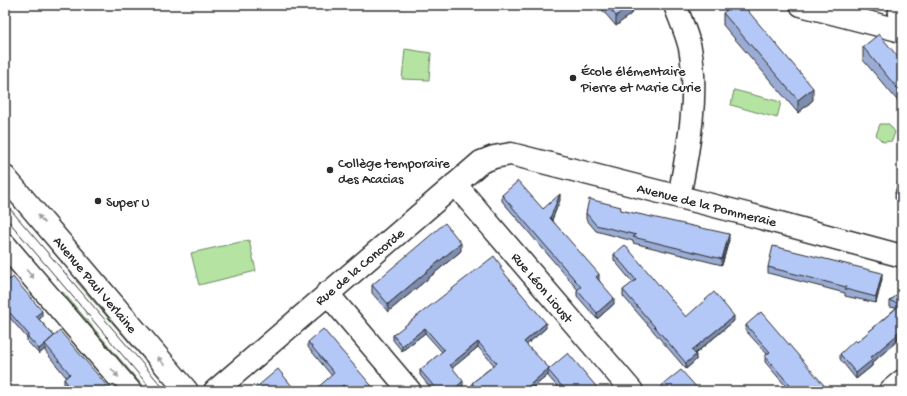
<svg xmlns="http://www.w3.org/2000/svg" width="907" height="396" font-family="'Gochi Hand',sans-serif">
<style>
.grass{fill:url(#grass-dots);stroke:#708766}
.green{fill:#b4e3a2;stroke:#708766}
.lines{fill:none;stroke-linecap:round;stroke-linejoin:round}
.minor-casing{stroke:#2b2b2b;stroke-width:25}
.minor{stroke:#fff;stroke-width:22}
.tram{stroke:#2b2b2b;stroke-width:1}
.wall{fill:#9bacd4;stroke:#2b2b2b}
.shaded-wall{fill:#7e8cad;stroke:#2b2b2b}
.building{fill:#b4c8f7;stroke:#2b2b2b}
.oneway{fill:#a0a0a0}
.poi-dot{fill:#2b2b2b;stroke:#fff;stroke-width:1.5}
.labels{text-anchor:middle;stroke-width:3;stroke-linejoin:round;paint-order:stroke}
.poi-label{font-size:14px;fill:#2b2b2b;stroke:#fff;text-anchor:start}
.street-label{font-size:14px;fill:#2b2b2b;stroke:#fff}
</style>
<defs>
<pattern id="grass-dots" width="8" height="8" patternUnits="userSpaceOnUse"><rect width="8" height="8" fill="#b4e3a2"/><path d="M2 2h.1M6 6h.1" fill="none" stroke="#9bc38c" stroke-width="1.8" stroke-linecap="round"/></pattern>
</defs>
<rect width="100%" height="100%" fill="#fff"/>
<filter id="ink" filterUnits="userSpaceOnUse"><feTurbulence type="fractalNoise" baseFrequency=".025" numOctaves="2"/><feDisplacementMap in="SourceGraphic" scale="8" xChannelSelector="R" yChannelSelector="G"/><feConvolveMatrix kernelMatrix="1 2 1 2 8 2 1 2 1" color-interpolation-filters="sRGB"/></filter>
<g filter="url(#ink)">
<path class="grass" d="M83 275 167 374 161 379 76 281Z
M63 292 147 391H136L57 298Z"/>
<path class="green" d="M405 49 431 53 429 80 402 79Z
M734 90 781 102 777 118 731 105Z
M880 124H889L895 132 892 141 883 142 876 135Z
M249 240 256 271 199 285 191 253Z"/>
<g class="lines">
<defs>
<path id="minor" d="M675 5C680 19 687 34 690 48 699 95 688 150 679 197
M801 5 902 31
M897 30 901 5
M5 177 187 391
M455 184 632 391
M5 245 130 391
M327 293 410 391
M215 391 481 162 494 157 511 154 754 216 902 256
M890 391 902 381"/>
</defs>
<use href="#minor" class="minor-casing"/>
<use href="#minor" class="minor"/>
<path class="tram" d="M5 203 166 391
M5 217 153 391"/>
</g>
<path class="wall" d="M598 5H633V12L616 26Z
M723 13 813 100 798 113 723 25Z
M863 47 902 62V106L863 60Z
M902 169V200L895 199V193Z
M502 195 543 209 560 200 552 220 599 280 614 304 597 319 577 296V290H578L502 201Z
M621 210 729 240 722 265 633 243V241L596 231 586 219V213Z
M461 251 388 312 372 293V285Z
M614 254 686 317 734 321 695 354 696 360 686 369 623 296V290L633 283 614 260Z
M768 267 882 279 876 303 845 296V293L768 273Z
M502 271 546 328 526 345 549 368 600 391H561L548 376V375L529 391H475L472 388V383L494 365 478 347 452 368 463 386 458 391H433L420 375V370L442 352 425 333 402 351 393 340V335Z
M5 274 42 317 39 319 54 336 109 388 121 391 64 385V379L66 377 45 351V349L39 354 27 341V338L5 312Z
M902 291V334L897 338V341L872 363V366L856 379 840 359V354L857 342 896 308 890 307V301Z
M746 325 829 391H790L765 362V356L767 354 746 331Z
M308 342 376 391H314L332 376 308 347Z"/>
<path class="shaded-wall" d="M629 5H633V12L616 26V16Z
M813 88V100L798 113V100Z
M560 194V200L550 224V218Z
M729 234V240L722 265V259Z
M461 243V251L388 312V304Z
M882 273V279L876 303V297Z
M599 274V280L596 283V277Z
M614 298V304L597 319V313Z
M42 311V317L36 322V316Z
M734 316V321L692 356V350Z
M546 323V328L524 347V342Z
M425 328V333L402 351V346Z
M902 328V334L897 338V341L872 363V366L856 379V373L870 358 896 334Z
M54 336 45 344V349L39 354V349Z
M478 342V347L450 370V365Z
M696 355V360L686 369V363Z
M549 368 548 370V375L529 391H523Z
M463 381V386L458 391H452Z
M343 385V391H337Z"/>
<path class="building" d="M607 5H629L616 16Z
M732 5H743L813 88 798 100 723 13Z
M879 34 902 62V94L863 47Z
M902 169V195L895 193Z
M518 181 543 209 560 194 550 218 599 274 596 277 614 298 597 313 577 290 581 287 502 195Z
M589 199 621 207 620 210 729 234 722 259 633 237 636 235 596 225 586 213Z
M445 223 461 243 388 304 372 285Z
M625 245 686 317 714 292 734 316 692 350 696 355 686 363 623 290 636 280 614 254Z
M773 246 882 273 876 297 845 289 846 287 768 267Z
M494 256 502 267 500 268 546 323 524 342 549 368 523 391H479L472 383 497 363 478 342 450 365 463 381 452 391H438L420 370 444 350 425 328 402 346 393 335Z
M5 274 10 280 13 277 42 311 36 316 54 336 39 349 27 336 29 335 5 307Z
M902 291V328L896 334 897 335 870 358 872 360 856 373 840 354 855 340 857 342 901 304 890 301Z
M761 312 829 391H795L765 356 770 352 746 325Z
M323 329 376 391H348L343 385 337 391H314L334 373 308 342Z
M60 331 109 388 114 384 121 391H57L67 383 64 379 70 374 45 344Z
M568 353 600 391H566L548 370Z
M278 369 296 391H252Z
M681 370 698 389V391H663L660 387Z
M303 388 305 391H299Z"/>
<defs><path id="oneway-solid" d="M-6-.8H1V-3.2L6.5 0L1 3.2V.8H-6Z"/></defs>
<g class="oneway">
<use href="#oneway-solid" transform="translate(41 219) rotate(-130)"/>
<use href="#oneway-solid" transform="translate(30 274) rotate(49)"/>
<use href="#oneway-solid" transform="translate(161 361) rotate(-130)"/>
<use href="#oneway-solid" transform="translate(115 373) rotate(50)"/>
</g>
</g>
<g class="poi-dot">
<circle cx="573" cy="78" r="4"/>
<circle cx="330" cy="170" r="4"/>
<circle cx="98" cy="201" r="4"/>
</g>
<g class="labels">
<g class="poi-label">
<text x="581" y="75">École élémentaire<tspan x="581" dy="16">Pierre et Marie Curie</tspan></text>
<text x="338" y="167">Collège temporaire<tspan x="338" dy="16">des Acacias</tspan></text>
<text x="106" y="206">Super U</text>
</g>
<g class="street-label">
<text transform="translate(707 204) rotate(14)" y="5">Avenue de la Pommeraie</text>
<text transform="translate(359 266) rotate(-40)" y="5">Rue de la Concorde</text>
<text transform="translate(96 284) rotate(50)" y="5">Avenue Paul Verlaine</text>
<text transform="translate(543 287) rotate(50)" y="5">Rue Léon Lioust</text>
</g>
</g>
<rect width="907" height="396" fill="none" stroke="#fff" stroke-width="20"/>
<rect x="10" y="10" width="887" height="376" fill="none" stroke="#2b2b2b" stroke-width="1.5" filter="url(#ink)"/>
</svg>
